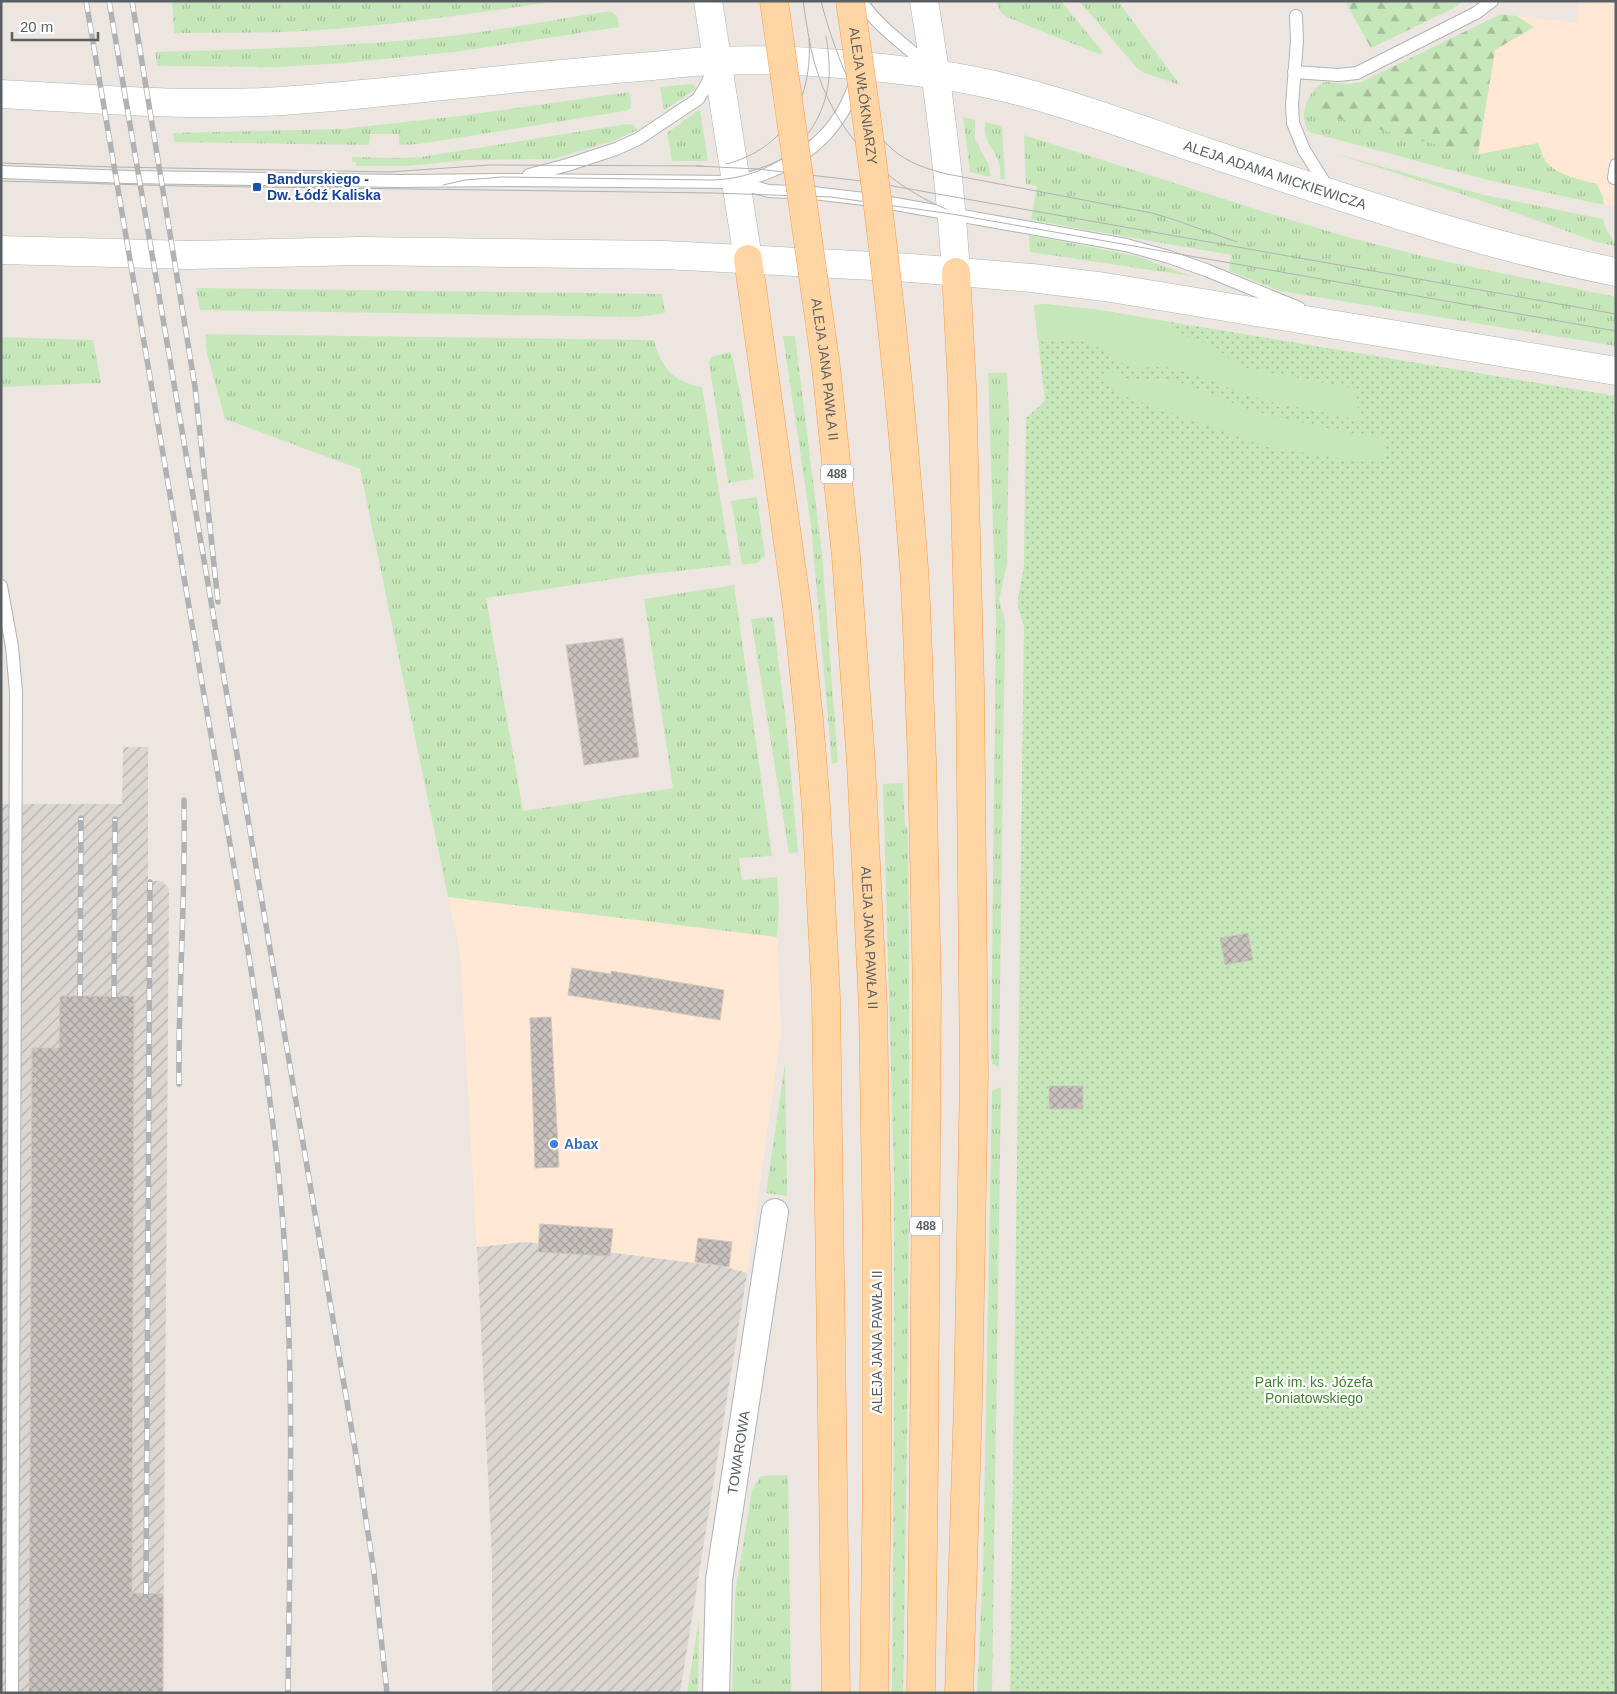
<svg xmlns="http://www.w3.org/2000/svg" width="1617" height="1694" font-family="Arial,sans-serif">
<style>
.commercial{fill:#ffe8d3}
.industrial{fill:url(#industrial-furrows)}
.grass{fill:url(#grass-tufts)}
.forest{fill:url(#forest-firs)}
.park{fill:url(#park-dots)}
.garden{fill:#c6e7b9}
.building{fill:url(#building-cross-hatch);stroke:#d2c6be}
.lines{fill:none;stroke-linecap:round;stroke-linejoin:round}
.lane-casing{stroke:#aeb4b7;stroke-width:14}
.street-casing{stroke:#aeb4b7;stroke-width:28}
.secondary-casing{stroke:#adb3b7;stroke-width:29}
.primary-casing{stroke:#fc994a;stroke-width:29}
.lane{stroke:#fff;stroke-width:12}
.street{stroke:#fff;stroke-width:26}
.secondary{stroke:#fff;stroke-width:28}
.primary{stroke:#ffd6a3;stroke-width:28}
.tram{stroke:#b0b1b2;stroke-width:1}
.rail-casing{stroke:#b0b1b2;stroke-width:5.5}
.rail{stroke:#fff;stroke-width:4;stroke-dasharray:11;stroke-linecap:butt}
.primary-bridge-casing{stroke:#fc994a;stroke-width:29;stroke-linecap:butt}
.primary-bridge{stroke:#ffd6a3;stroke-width:28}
.transit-dot{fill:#1a4fb4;stroke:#fff;stroke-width:2}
.shop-dot{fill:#3f7fe0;stroke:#fff;stroke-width:2}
.labels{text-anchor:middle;stroke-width:4.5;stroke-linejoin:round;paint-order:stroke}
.shield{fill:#fff;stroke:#8b8f91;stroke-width:1}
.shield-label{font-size:12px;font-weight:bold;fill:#595f62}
.street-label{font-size:14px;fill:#595f62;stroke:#fff}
.transit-label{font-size:14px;font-weight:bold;fill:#164399;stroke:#fff;text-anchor:start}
.shop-label{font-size:14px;font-weight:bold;fill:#366cbe;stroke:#fff;text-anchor:start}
.park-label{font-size:14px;fill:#41852e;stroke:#fff}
</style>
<defs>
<pattern id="industrial-furrows" width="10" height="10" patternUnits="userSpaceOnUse" patternTransform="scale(1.25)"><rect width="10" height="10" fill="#dbd6d2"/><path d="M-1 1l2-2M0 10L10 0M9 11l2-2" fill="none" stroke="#b5b1ae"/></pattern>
<pattern id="grass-tufts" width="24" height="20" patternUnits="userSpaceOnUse" patternTransform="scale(1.25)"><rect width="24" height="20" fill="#c6e7b9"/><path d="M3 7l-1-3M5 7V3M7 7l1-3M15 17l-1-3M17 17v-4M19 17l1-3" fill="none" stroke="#a4be9a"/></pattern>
<pattern id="forest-firs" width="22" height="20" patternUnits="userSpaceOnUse" patternTransform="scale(1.25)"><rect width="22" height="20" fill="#c6e7b9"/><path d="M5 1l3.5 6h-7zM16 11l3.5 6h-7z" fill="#a4be9a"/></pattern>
<pattern id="park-dots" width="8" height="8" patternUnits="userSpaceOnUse" patternTransform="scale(1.25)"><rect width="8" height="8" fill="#c6e7b9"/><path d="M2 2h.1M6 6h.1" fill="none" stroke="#a4be9a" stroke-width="1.8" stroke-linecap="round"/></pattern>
<pattern id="building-cross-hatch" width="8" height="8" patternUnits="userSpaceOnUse" patternTransform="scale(1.25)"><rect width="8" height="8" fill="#c8c1bd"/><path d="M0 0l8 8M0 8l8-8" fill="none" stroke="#a5a09d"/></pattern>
</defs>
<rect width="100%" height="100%" fill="#ede6e0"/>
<path class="commercial" d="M1616 1V207L1475 177 1501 14 1578 23 1579 4Z
M448 897 777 937 781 1033 747 1273 726 1267 526 1242 477 1247 460 951Z"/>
<path class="industrial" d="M123 747H148V881H162L169 889 163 1693H1V804H122Z
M526 1242 726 1267 747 1273 680 1693H492V1561L477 1247Z"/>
<path class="grass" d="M172 1H556C466 15 375 28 284 32 247 33 211 33 174 33Z
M996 1H1061L1102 51 1101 55 1007 17 1001 13Z
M1079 1H1118L1180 85 1144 73 1137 68Z
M610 11 617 16 619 27 455 52 343 63 279 67 157 66 155 52C254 49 352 47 450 36 503 30 557 19 610 11Z
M1327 82 1349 84 1360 83 1322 101 1474 155 1538 143C1541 150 1543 159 1548 164 1560 176 1582 180 1597 184L1603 197 1604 205 1488 180 1309 132C1301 118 1303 107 1311 94 1316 87 1319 83 1327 82Z
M691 84 694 85 696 89 664 110 660 87Z
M630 92 631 108 625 111 419 144 399 145V134H370L369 145 174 142 173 133 341 129 460 116Z
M700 109 708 161H672L667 133Z
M963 117 975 120V140L988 163 991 177 970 172Z
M985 122 1002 126 1005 179H1000C1000 175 1001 170 1000 167 996 148 983 145 985 122Z
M627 124 633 125 637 130 616 140 553 159 467 160 407 166H356V162H352V157L400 158 421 157Z
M1024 135 1268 213 1347 237 1434 259 1616 297V346L1280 291 1229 271 1231 255 1031 220 1037 186 1026 184Z
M1333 153 1484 195 1603 219C1605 232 1612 236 1616 246L1597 242 1477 199Z
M1029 235 1136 256 1191 276 1030 252Z
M196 288 662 294 665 313 638 317 200 310Z
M205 334 654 340C661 367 673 382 702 387L731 565 640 575 486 598 523 811 673 788 644 599 734 585 772 856 739 858 742 880 777 877 779 908 777 937 448 897 360 469 225 419 207 354Z
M783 336H795L822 554 838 762 832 764 811 525Z
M1 337 93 340 101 383 1 387Z
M731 352 741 397 754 479 728 483 709 363 711 357Z
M988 373H1007L1009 415 1007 564 999 600 1005 621V628L999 1067 992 1064 991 1055 996 617Z
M757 497 765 556 757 563 742 565 731 501Z
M773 617 786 721 798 852 789 853 751 619Z
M903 783 905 826H907L908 841C911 1125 908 1409 903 1693H892L894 1393V1175L883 784Z
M785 1063 787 1196 766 1193Z
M1001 1087 992 1693H977L983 1569 992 1091Z
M788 1475 791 1693H732L735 1594 752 1490 761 1476Z
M699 1619 698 1693H687Z"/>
<path class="forest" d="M1345 1H1463L1454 8 1371 48Z
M1501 14 1517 16 1534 27 1495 50 1478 153 1474 155 1311 111 1322 101Z"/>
<path class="park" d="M1044 304 1099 310 1616 396V1693H1010L1024 626 1018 607V598L1024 566 1026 418 1045 401 1034 305Z"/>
<path class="garden" d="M1044 304 1099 310 1169 322 1174 332 1213 346 1241 367 1356 389 1359 420 1271 402 1244 394 1186 371 1165 367 1133 368 1115 359 1093 344 1083 341 1071 339 1038 338 1034 305Z
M1109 370 1122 377 1132 380H1163L1182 383 1253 411 1340 431 1387 439 1384 461H1357L1267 447 1127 397 1102 381Z"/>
<path class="building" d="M623 638 639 757 584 765 566 645Z
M1248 933 1253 960 1225 965 1220 938Z
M572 968 611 974V971L724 990 720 1020 568 995Z
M60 996H134L132 1593 163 1594V1693H29L32 1048H59Z
M551 1017 559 1167 535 1168 530 1018Z
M1049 1086H1083V1109H1049Z
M540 1224 613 1229 610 1256 538 1252Z
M698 1238 732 1242 729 1267 695 1262Z"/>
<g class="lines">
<defs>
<path id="lane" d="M861 1C879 29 908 46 931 69
M1296 16 1297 41 1292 105 1293 123 1304 150 1329 190
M1294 72 1338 75 1357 73 1476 13 1492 1
M1616 165 1614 178H1616
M1 172 128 177 401 181 502 180 736 182C793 169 838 139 856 81
M529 175 567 165 616 149 638 139 698 99 706 86 713 70
M739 183 769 191 813 193 873 200 1126 245 1169 257 1206 270 1299 308
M1 586 12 647 16 692 12 1693"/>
<g id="street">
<path id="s1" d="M716 1693 719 1580 775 1212"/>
</g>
<g id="secondary">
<path d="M708 1 748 259"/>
<path d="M924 1C939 91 950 181 956 272"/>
<path id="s2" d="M1 94C94 99 189 107 282 101 406 92 529 75 653 66 675 64 697 61 719 61 790 58 862 65 933 74 1026 86 1115 121 1203 151 1339 196 1475 244 1616 272"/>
<path d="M1 250 190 255 359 251 665 255 911 268 1032 278 1105 287 1616 371"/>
</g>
<g id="primary">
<path d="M748 259 797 607 809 720 816 806 826 997 836 1693"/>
<path d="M956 272 962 386 970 686 974 1075 968 1402 959 1693"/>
<path id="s3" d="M861 763 873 1007 877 1247V1466L874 1693"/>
<path d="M921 1693 924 1463 927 991 922 760"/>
</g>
</defs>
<use href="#lane" class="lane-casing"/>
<use href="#street" class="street-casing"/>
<use href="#secondary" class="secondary-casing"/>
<use href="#primary" class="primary-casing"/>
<use href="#lane" class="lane"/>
<use href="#street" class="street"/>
<use href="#secondary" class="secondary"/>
<use href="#primary" class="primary"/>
<path class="tram" d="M803 1C806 21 809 42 814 61 833 130 881 182 946 209
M821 1C831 42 860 121 892 149 908 163 927 169 947 174L1152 213 1172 219 1237 242
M1 163 114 167 389 172 490 165 703 166
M726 164C786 149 813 98 809 39
M696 166 758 169 870 182 1616 314
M1 181 182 186 713 193 831 197 952 214 1616 331
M443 185 465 180 502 177 711 180C771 179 823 141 829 78 830 64 828 50 826 36"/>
<defs>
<path id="rail" d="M86 1C125 232 165 464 204 695 232 856 262 1016 279 1178 296 1349 290 1521 288 1693
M109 1 355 1449 374 1572 387 1693
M132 1 195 387 218 602
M80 996 81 818
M114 997 115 819
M179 1084C178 989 186 895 184 800
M146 1594 150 882"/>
</defs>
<use href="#rail" class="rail-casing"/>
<use href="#rail" class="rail"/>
<defs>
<g id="primary-bridge">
<path id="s4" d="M774 1 826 367 846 556 861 763"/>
<path id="s5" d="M850 1C878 189 900 379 914 568 918 632 919 696 922 760"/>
</g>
</defs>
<use href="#primary-bridge" class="primary-bridge-casing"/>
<use href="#primary-bridge" class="primary-bridge"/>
</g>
<rect class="transit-dot" x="252" y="182" width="10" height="10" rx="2.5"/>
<circle class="shop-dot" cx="554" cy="1144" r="5"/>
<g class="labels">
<g class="shield">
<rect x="821" y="464.5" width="32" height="19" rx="4"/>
<rect x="910" y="1216.5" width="32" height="19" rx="4"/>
</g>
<g class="shield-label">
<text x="837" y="478">488</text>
<text x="926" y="1230">488</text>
</g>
<g class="street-label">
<text dy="5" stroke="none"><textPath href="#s5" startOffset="96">ALEJA WŁÓKNIARZY</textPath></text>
<text dy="5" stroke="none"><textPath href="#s2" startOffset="1292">ALEJA ADAMA MICKIEWICZA</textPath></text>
<text dy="5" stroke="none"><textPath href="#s4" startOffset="372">ALEJA JANA PAWŁA II</textPath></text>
<text dy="5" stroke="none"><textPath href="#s3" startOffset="175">ALEJA JANA PAWŁA II</textPath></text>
<text transform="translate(877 1342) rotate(-90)" y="5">ALEJA JANA PAWŁA II</text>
<text dy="5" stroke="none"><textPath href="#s1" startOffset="242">TOWAROWA</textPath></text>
</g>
<g class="transit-label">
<text x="267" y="184">Bandurskiego -<tspan x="267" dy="16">Dw. Łódź Kaliska</tspan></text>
</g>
<g class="shop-label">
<text x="564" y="1149">Abax</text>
</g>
<g class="park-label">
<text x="1314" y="1387">Park im. ks. Józefa<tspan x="1314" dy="16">Poniatowskiego</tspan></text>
</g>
</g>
<rect width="1617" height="1694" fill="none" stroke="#595f62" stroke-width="5"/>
<path d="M12 32v8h86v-8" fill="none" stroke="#595f62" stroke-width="2.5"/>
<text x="20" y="32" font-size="15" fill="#595f62" stroke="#ffffff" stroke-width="4" paint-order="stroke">20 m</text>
</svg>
